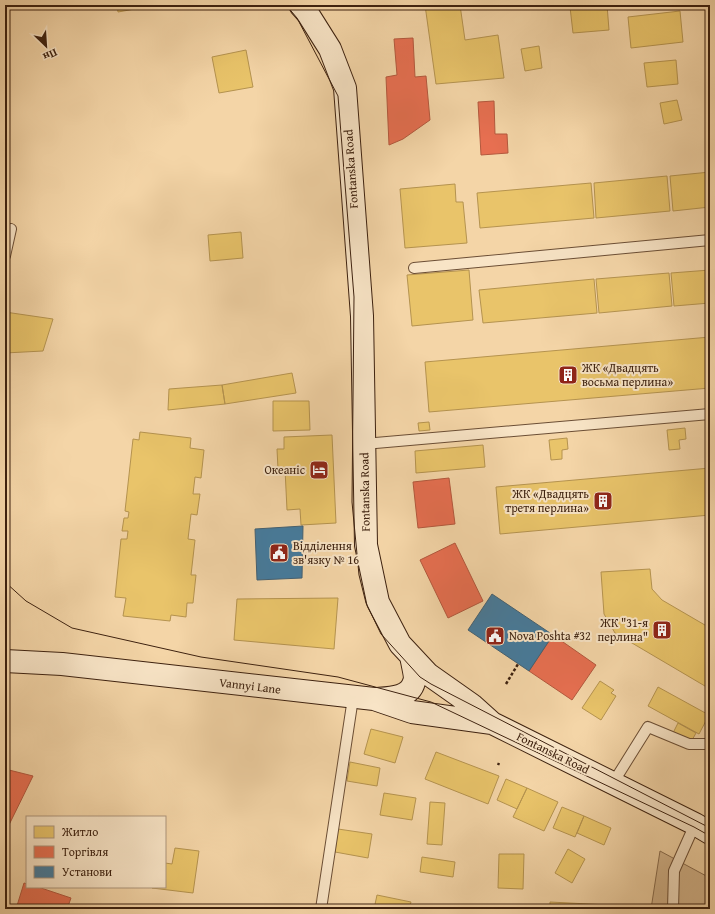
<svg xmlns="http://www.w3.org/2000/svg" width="715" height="914" font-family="'Gentium Book Plus',serif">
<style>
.green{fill:#d5b68d;stroke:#896c4e}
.homes{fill:#e9c46a;stroke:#b5934f}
.shops{fill:#e76f51;stroke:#b4583d}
.public{fill:#457b9d;stroke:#436072}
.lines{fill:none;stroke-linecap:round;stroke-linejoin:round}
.lane-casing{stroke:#6b4e35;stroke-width:12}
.secondary-casing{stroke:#3d210f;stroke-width:24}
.path{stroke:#3d210f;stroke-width:2.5;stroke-dasharray:3 2;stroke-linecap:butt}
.lane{stroke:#f8e4c6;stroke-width:10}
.secondary{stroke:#f8e4c6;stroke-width:22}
.tram{stroke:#3d210f;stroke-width:1}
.labels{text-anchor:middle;stroke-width:4;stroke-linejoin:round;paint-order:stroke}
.street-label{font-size:12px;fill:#3d210f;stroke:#f8e4c6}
.poi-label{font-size:12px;fill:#3d210f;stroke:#f8e4c6;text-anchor:start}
</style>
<rect width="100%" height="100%" fill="#f4d5a7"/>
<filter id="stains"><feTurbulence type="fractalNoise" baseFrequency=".005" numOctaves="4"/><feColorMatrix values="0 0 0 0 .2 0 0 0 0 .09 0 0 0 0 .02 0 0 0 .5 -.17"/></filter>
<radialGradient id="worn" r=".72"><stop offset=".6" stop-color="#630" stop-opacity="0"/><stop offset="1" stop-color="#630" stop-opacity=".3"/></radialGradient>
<path class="green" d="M660 851 710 878V909H651Z"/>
<path class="homes" d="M117 5H157L118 12Z
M425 5H460L465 40 498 35 504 78 436 84Z
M589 5H607L609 30 573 33 570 7Z
M680 11 683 42 631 48 628 17Z
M539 46 542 68 525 71 521 49Z
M246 50 253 87 219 93 212 57Z
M676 60 678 84 647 87 644 63Z
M677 100 682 120 664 124 660 103Z
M710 172V207L673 211 670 176Z
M667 176 670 211 596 218 594 183Z
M591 183 594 218 480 228 477 193Z
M455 184 456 202H463L467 243 405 248 400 189Z
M241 232 243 258 210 261 208 235Z
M469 270 473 320 412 326 407 275Z
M710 270V303L674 306 671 273Z
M669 273 672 306 599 313 596 279Z
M594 279 597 313 483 323 479 290Z
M5 312 53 319 43 351 5 353Z
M710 337V388L429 412 425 362Z
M292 373 296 393 225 404 222 385Z
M222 385 225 404 168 410 169 389Z
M273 401H309L310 430 273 431Z
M429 422 430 430 419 431 418 423Z
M685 428 686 439 679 440 680 449 669 450 667 430Z
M140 432 191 438 190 448 204 450 201 478 195 477 193 494H200L197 515 191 514 188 539 195 540 191 575H196L193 603H187L186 617 171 615 170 621 123 616 126 598 115 597 121 539H127L128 531H122L124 518H128L129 512 125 511 133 439 139 440Z
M332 435 336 523 301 525 300 509 287 510 285 469H278L277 449H284V437Z
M567 438 568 449 562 450V459L551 460 549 440Z
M483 445 485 467 416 473 415 451Z
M710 468V515L500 534 496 487Z
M650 569 652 589 662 600 710 628V689L615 633 604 614 601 572Z
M338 598 334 649 234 640 237 599Z
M600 681 614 690 611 693 616 696 601 720 582 708Z
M658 687 709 715 699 734 648 706Z
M678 723 696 733 691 742 673 733Z
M371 729 403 737 395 763 364 754Z
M436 752 499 776 488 804 425 779Z
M350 762 380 768 377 786 347 781Z
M506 779 527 788 517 809 497 800Z
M527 788 558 802 544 831 513 817Z
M384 793 416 798 412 820 380 815Z
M430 802 445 803 442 845 427 844Z
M562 807 584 816 575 837 553 828Z
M584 816 611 828 604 845 577 833Z
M338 829 372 834 368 858 335 852Z
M175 848 199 851 193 893 152 888 165 887V863L172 864Z
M568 849 585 859 572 883 555 873Z
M499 854H524L523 889 498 888Z
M422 857 455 862 453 877 420 872Z
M377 895 411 902 409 909H374Z
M550 902 608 905 607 909H550Z"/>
<path class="shops" d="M413 38 415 77 426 76 430 120 403 139 389 145 386 77 397 75 394 39Z
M494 101 495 134H507L508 153 481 155 478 102Z
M449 478 455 524 418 528 413 482Z
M455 543 483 601 448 618 420 560Z
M553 635 596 665 572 700 529 671Z
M5 769 33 776 5 833Z
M24 883 27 884V887H38L71 898 67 909H16Z"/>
<path class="public" d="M303 526 302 578 257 580 255 529Z
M492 594 553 635 529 671 468 630Z"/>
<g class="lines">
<defs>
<path id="lane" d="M5 256 11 229
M414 268 710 240
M364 444 710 414
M613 783 648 727 689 744H707L710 746
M321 909 353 698
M673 909 674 871 695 824"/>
<path id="secondary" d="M300 5 308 14 330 49 345 88 362 316 366 545 378 602 400 644 428 674 472 705 492 723 695 824 710 833
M5 661 62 664 374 699 412 712 492 723
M376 699C389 698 410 698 414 682 416 677 412 662 411 656"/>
</defs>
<use href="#lane" class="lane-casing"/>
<use href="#secondary" class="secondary-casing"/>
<path class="path" d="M506 684 518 664
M498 765 499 763"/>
<use href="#lane" class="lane"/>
<use href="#secondary" class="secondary"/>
<path class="tram" d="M286 5 297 18 338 96 354 297 352 502 359 575 366 603 381 634 420 677 431 684 710 828
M5 582 26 601 72 628 201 657 338 677 431 702 694 827 710 836"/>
</g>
<defs>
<symbol id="building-square" viewBox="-11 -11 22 22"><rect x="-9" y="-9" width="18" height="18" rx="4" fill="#8f2418" stroke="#f8e4c6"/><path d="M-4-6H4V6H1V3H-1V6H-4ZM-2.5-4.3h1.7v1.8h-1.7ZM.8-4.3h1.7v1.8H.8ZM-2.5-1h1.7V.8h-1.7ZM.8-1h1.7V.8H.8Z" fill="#fff"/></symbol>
<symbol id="hotel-square" viewBox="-11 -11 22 22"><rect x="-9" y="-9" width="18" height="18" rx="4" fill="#8f2418" stroke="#f8e4c6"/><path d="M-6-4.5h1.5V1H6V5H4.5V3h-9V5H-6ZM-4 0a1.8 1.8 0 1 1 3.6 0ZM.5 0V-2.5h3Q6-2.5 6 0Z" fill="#fff"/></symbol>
<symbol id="civic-square" viewBox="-11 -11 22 22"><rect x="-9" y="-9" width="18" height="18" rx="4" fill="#8f2418" stroke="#f8e4c6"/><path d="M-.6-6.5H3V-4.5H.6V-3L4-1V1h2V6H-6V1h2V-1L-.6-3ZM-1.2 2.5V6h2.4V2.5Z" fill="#fff"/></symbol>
</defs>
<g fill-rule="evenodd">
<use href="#building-square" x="557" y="364" width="22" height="22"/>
<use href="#hotel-square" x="308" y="459" width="22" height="22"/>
<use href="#building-square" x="592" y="490" width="22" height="22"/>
<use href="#civic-square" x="268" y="542" width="22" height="22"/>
<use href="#building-square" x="651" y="619" width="22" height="22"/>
<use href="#civic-square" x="484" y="625" width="22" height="22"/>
</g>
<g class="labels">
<g class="street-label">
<text transform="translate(351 169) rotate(-94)" y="4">Fontanska Road</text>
<text transform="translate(365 492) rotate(-91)" y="4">Fontanska Road</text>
<text transform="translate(250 686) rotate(7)" y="4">Vannyi Lane</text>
<text transform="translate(553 753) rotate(26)" y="4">Fontanska Road</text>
</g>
<g class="poi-label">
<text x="582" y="372">ЖК «Двадцять<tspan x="582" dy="14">восьма перлина»</tspan></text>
<text x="305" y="474" text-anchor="end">Океаніс</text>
<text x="589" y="498" text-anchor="end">ЖК «Двадцять<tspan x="589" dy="14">третя перлина»</tspan></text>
<text x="293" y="550">Відділення<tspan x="293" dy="14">зв'язку № 16</tspan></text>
<text x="648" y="627" text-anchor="end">ЖК "31-я<tspan x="648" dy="14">перлина"</tspan></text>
<text x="509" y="640">Nova Poshta #32</text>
</g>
</g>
<rect width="715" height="914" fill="none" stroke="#f4d5a7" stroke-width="20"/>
<rect x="6" y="6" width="703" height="902" fill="none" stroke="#3d210f" stroke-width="2"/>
<rect x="10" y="10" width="695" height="894" fill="none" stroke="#3d210f"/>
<rect x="26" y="816" width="140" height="72" fill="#f8e4c6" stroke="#ad967d"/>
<rect x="34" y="826" width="20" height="12" fill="#e9c46a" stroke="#ad967d"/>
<text x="62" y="836" font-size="12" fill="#3d210f">Житло</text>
<rect x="34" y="846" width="20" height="12" fill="#e76f51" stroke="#ad967d"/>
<text x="62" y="856" font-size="12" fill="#3d210f">Торгівля</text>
<rect x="34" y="866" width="20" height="12" fill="#457b9d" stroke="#ad967d"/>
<text x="62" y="876" font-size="12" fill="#3d210f">Установи</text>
<g transform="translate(46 46) rotate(155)" stroke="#f8e4c6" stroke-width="3" paint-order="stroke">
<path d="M0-3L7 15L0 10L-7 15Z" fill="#3d210f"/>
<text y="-6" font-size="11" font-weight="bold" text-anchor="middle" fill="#3d210f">Пн</text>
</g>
<rect width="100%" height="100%" filter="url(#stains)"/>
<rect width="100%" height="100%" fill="url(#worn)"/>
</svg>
